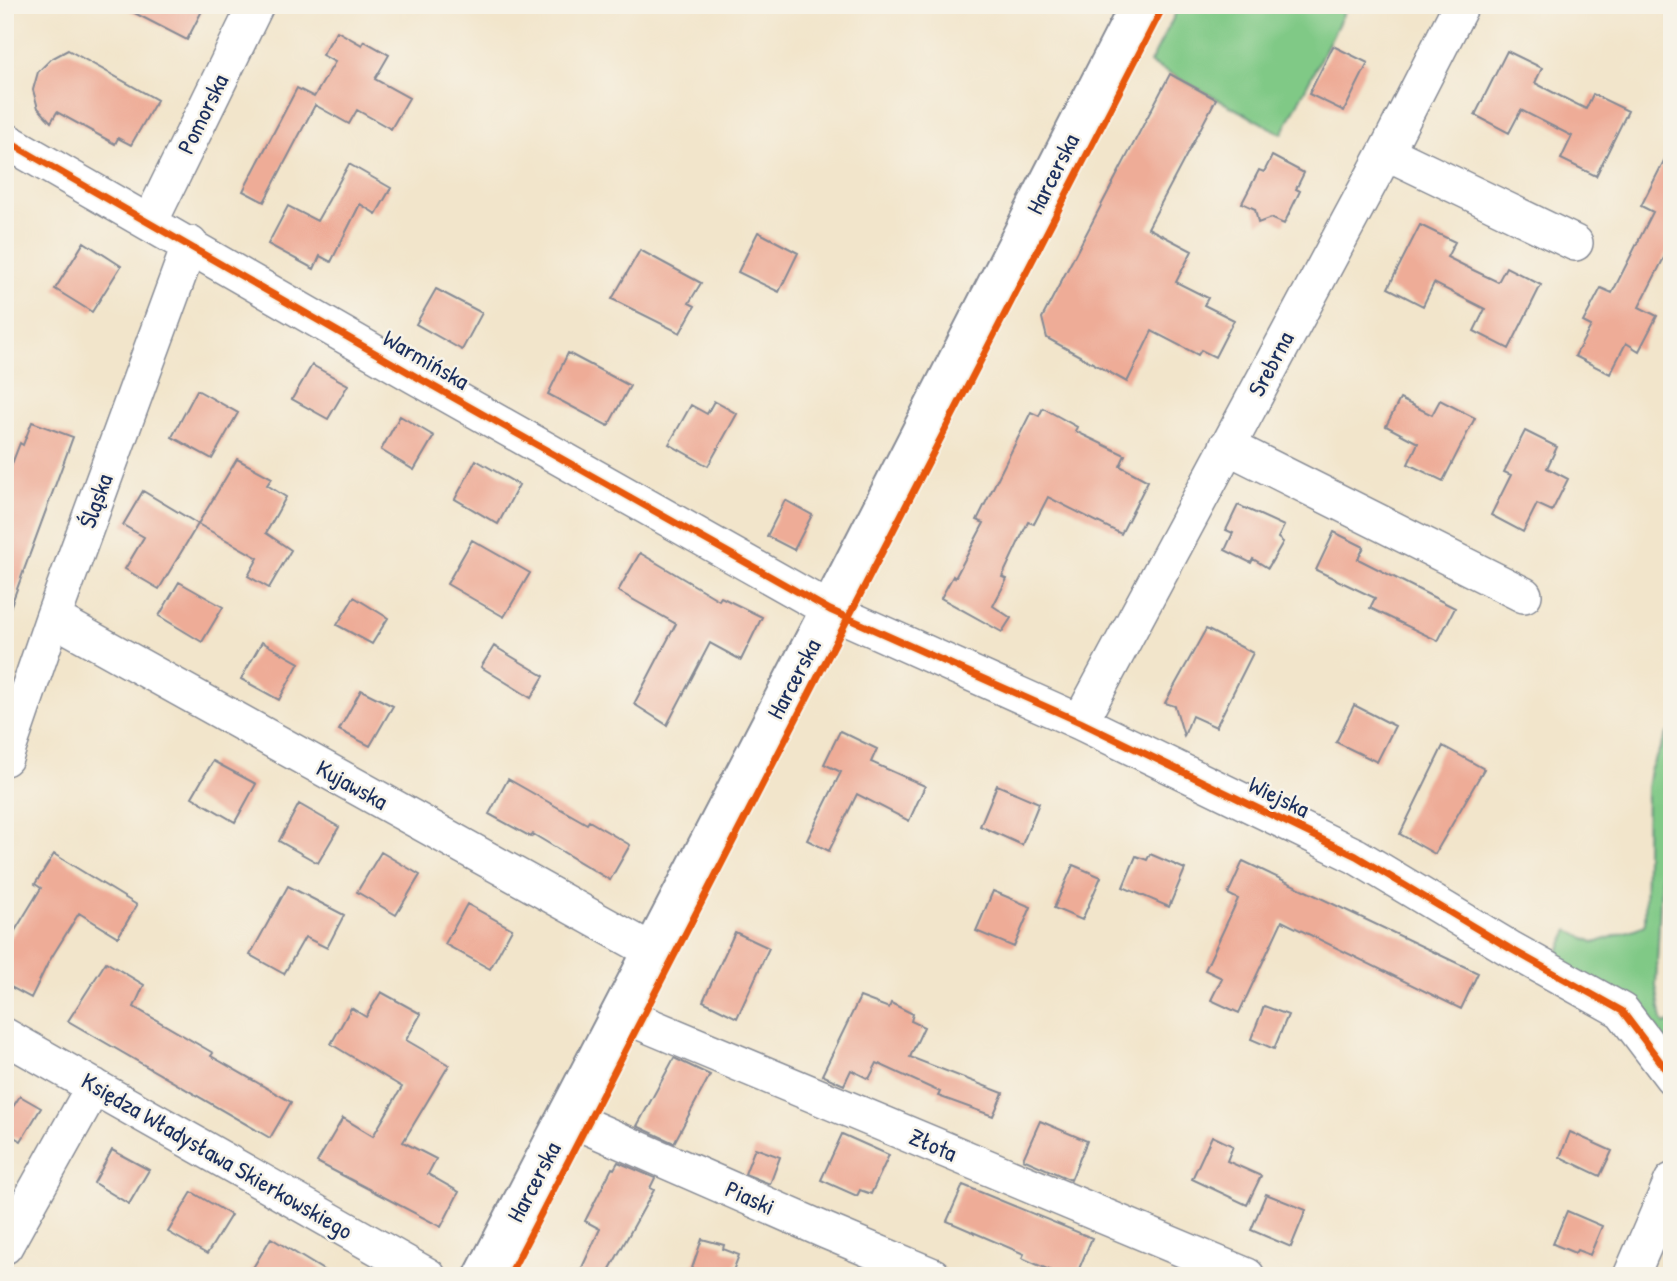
<svg xmlns="http://www.w3.org/2000/svg" width="1677" height="1281" font-family="'Patrick Hand',sans-serif">
<style>
.green{fill:#80c986;stroke:#4e7c72;stroke-width:2}
.building{fill:#eeac97}
.lines{fill:none;stroke-linecap:round;stroke-linejoin:round}
.minor-casing{stroke:#868a94;stroke-width:38}
.tertiary-casing{stroke:#868a94;stroke-width:42}
.minor{stroke:#fff;stroke-width:35}
.tertiary{stroke:#fff;stroke-width:38}
.cycleway-casing{stroke:#f7f3e8;stroke-width:11}
.cycleway{stroke:#e8590c;stroke-width:7}
.labels{text-anchor:middle;stroke-width:5;stroke-linejoin:round;paint-order:stroke}
.street-label{font-size:24px;fill:#1b2f5e;stroke:#f7f3e8}
</style>
<rect width="100%" height="100%" fill="#f7f3e8"/>
<filter id="ink" filterUnits="userSpaceOnUse"><feTurbulence type="fractalNoise" baseFrequency=".0143" numOctaves="2"/><feDisplacementMap in="SourceGraphic" scale="14" xChannelSelector="R" yChannelSelector="G"/><feConvolveMatrix kernelMatrix="1 2 1 2 8 2 1 2 1" color-interpolation-filters="sRGB"/></filter>
<filter id="wash" filterUnits="userSpaceOnUse"><feTurbulence type="fractalNoise" baseFrequency=".00686" numOctaves="4" result="noise"/><feDisplacementMap in="SourceGraphic" scale="28" xChannelSelector="R" yChannelSelector="G"/><feGaussianBlur stdDeviation="1.57" result="paint"/><feColorMatrix in="noise" values="0 0 0 0 0 0 0 0 0 0 0 0 0 0 0 0 0 1.4 0 .05"/><feComposite in="paint" operator="in"/></filter>
<g filter="url(#wash)">
<rect width="100%" height="100%" fill="#f2e5cb"/>
<path class="green" d="M1180 5H1348L1282 134 1150 63Z
M1668 732 1656 986 1662 1020 1665 1024 1672 1021V1050L1554 960 1569 930 1595 943 1643 926 1645 923 1647 787 1650 770Z"/>
<g id="blocks">
<path class="building" d="M119 5H205L187 40Z
M337 31 362 45 364 41 389 55 375 79 409 98 391 129 357 110 349 124 315 105 264 202 243 191 297 88 314 97 335 62 322 55Z
M1333 46 1368 63 1344 111 1309 94Z
M68 50 157 100 131 145 118 138 115 144 57 112 51 122 38 108 33 90 38 72 51 59Z
M1507 51 1542 68 1535 83 1560 96 1586 109 1593 94 1628 111 1596 176 1561 159 1572 136 1521 110 1509 133 1475 115Z
M1170 74 1216 99 1148 228 1192 251 1176 282 1208 298 1204 305 1234 320 1215 357 1201 350 1198 355 1152 331 1127 382 1047 338 1042 318Z
M1672 145V242L1639 307 1657 316 1639 351 1626 343 1610 374 1575 356 1591 326 1583 322 1601 288 1612 293 1653 212 1641 206Z
M1272 156 1304 173 1296 189 1300 191 1284 224 1271 218 1258 223 1255 209 1242 203 1259 170 1264 172Z
M349 164 391 188 376 214 360 204 331 262 320 256 314 269 268 244 288 206 317 221Z
M1420 225 1455 242 1447 257 1473 270 1498 282 1506 267 1541 285 1509 349 1474 331 1485 309 1434 283 1423 306 1388 288Z
M758 232 798 253 779 292 738 272Z
M84 242 121 266 92 312 55 289Z
M640 250 701 283 689 303 695 306 680 333 612 299Z
M436 289 482 313 462 350 416 324Z
M568 353 630 386 608 426 548 394Z
M312 365 348 385 328 419 292 399Z
M197 390 238 413 212 459 172 437Z
M1400 399 1432 415 1440 400 1475 418 1443 481 1408 464 1418 443 1386 426Z
M714 401 737 414 708 466 669 444 691 405 707 414Z
M1043 408 1077 427 1075 431 1125 455 1120 466 1148 481 1121 534 1048 497 1034 524 1028 522 1002 577 1007 579 993 606 1011 618 1002 632 941 598 953 576 955 578 984 523 977 520 1031 412 1039 416Z
M400 416 434 436 414 470 381 450Z
M32 422 73 437 7 616 5 615V482L20 443 23 445Z
M1525 431 1557 447 1547 468 1568 479 1552 511 1537 504 1523 532 1491 515 1511 475 1504 472Z
M237 459 272 478 267 485 286 497 266 533 291 550 269 588 248 576 258 558 198 524Z
M476 460 519 485 498 524 455 499Z
M143 491 198 524 159 589 125 569 144 537 123 525Z
M785 500 812 515 794 550 767 536Z
M1238 505 1284 526 1278 538 1283 542 1268 568 1253 559 1251 563 1225 550 1233 533 1226 530Z
M1334 532 1364 547 1358 559 1455 608 1438 641 1370 608 1375 598 1316 570Z
M472 540 530 573 504 617 447 584Z
M640 553 719 600 721 597 762 617 741 660 710 643 667 725 634 704 676 624 618 591Z
M179 582 223 607 202 642 159 616Z
M354 597 388 618 372 644 337 625Z
M1206 629 1253 653 1216 727 1192 716 1184 736 1175 706 1165 703Z
M262 642 299 663 279 700 241 679Z
M494 646 544 676 531 698 481 667Z
M361 690 393 706 370 746 339 730Z
M1354 705 1395 726 1377 762 1336 742Z
M840 731 877 749 871 762 925 786 909 821 857 794 829 851 807 840 841 772 824 764Z
M1443 746 1484 769 1435 854 1400 834Z
M213 761 256 784 235 822 192 797Z
M508 779 587 824 589 821 630 845 610 880 533 834 531 837 489 814Z
M997 785 1039 803 1022 845 980 826Z
M299 804 339 827 318 863 279 841Z
M381 852 420 875 396 915 357 892Z
M54 854 137 905 118 937 79 913 48 963 31 998 5 984V947L41 888 35 884Z
M1150 854 1185 869 1169 907 1123 887 1136 856 1147 860Z
M1243 861 1478 973 1461 1009 1282 921 1239 1013 1211 1000 1222 978 1205 970 1238 899 1228 894Z
M1073 865 1101 877 1082 920 1054 908Z
M288 886 344 915 327 948 305 937 284 974 250 955Z
M993 891 1031 907 1014 947 976 931Z
M467 904 512 929 490 969 445 944Z
M735 932 769 948 737 1018 703 1001Z
M106 962 144 985 134 1007 213 1053 211 1056 291 1102 270 1138 68 1021Z
M381 992 421 1014 406 1040 449 1065 403 1142 436 1159 428 1174 459 1192 441 1227 317 1162 343 1118 373 1136 402 1087 331 1044 351 1008 366 1017Z
M860 997 889 1008 891 1003 913 1014 911 1021 924 1027 910 1057 1003 1093 993 1116 938 1096 940 1092 877 1063 869 1079 851 1070 844 1085 822 1075Z
M1264 1006 1288 1015 1274 1049 1251 1039Z
M674 1058 710 1075 674 1143 637 1126Z
M20 1096 41 1108 21 1141 5 1132V1119Z
M1040 1121 1087 1141 1071 1180 1023 1159Z
M1570 1132 1612 1151 1600 1176 1560 1157Z
M842 1134 889 1155 871 1194 860 1190 857 1196 821 1180Z
M1212 1136 1233 1146 1227 1161 1261 1176 1247 1205 1192 1179Z
M755 1148 780 1157 770 1184 745 1174Z
M112 1150 149 1170 129 1204 94 1183Z
M618 1162 655 1178 650 1188 654 1190 606 1276H578L600 1229 585 1221 612 1168 614 1169Z
M963 1185 1092 1238 1076 1276H1063L1022 1258 1024 1254 947 1221Z
M192 1192 231 1215 207 1254 168 1232Z
M1266 1194 1306 1210 1291 1247 1251 1230Z
M1567 1211 1602 1226 1590 1255 1577 1250 1575 1253 1553 1244Z
M271 1238 333 1276H248Z
M702 1239 724 1245 723 1249 739 1255 731 1276H716L692 1268Z"/>
</g>
</g>
<g filter="url(#ink)">
<use href="#blocks" fill-opacity="0" stroke="#868a94" stroke-width="2"/>
<g class="lines">
<defs>
<path id="minor" d="M5 140 415 376 830 610 1080 722 1356 856 1509 948 1622 1011 1672 1077
M1386 152 1575 243
M150 222 256 5
M1227 446 1524 595
M53 618 652 951
M1080 722 1386 152 1461 5
M5 758 53 618 190 244
M621 1014 1247 1276
M5 1036 428 1276
M568 1118 826 1231 933 1276
M5 1246 94 1086
M1631 1276 1672 1181"/>
<path id="tertiary" d="M484 1276 830 610 1140 5"/>
</defs>
<use href="#minor" class="minor-casing"/>
<use href="#tertiary" class="tertiary-casing"/>
<use href="#minor" class="minor"/>
<use href="#tertiary" class="tertiary"/>
<defs>
<path id="cycleway" d="M5 140 415 376 830 610 1080 722 1356 856 1509 948 1622 1011 1672 1077
M509 1276 1164 5"/>
</defs>
<use href="#cycleway" class="cycleway-casing"/>
<use href="#cycleway" class="cycleway"/>
</g>
</g>
<g class="labels">
<g class="street-label">
<text transform="translate(203 114) rotate(-64)" y="8">Pomorska</text>
<text transform="translate(1053 174) rotate(-63)" y="8">Harcerska</text>
<text transform="translate(426 360) rotate(30)" y="8">Warmińska</text>
<text transform="translate(1271 364) rotate(-62)" y="8">Srebrna</text>
<text transform="translate(96 501) rotate(-70)" y="8">Śląska</text>
<text transform="translate(794 679) rotate(-62)" y="8">Harcerska</text>
<text transform="translate(352 785) rotate(29)" y="8">Kujawska</text>
<text transform="translate(1279 797) rotate(26)" y="8">Wiejska</text>
<text transform="translate(933 1145) rotate(23)" y="8">Złota</text>
<text transform="translate(217 1156) rotate(30)" y="8">Księdza Władysława Skierkowskiego</text>
<text transform="translate(534 1182) rotate(-62)" y="8">Harcerska</text>
<text transform="translate(750 1198) rotate(24)" y="8">Piaski</text>
</g>
</g>
<rect width="1677" height="1281" fill="none" stroke="#f7f3e8" stroke-width="28"/>
</svg>
